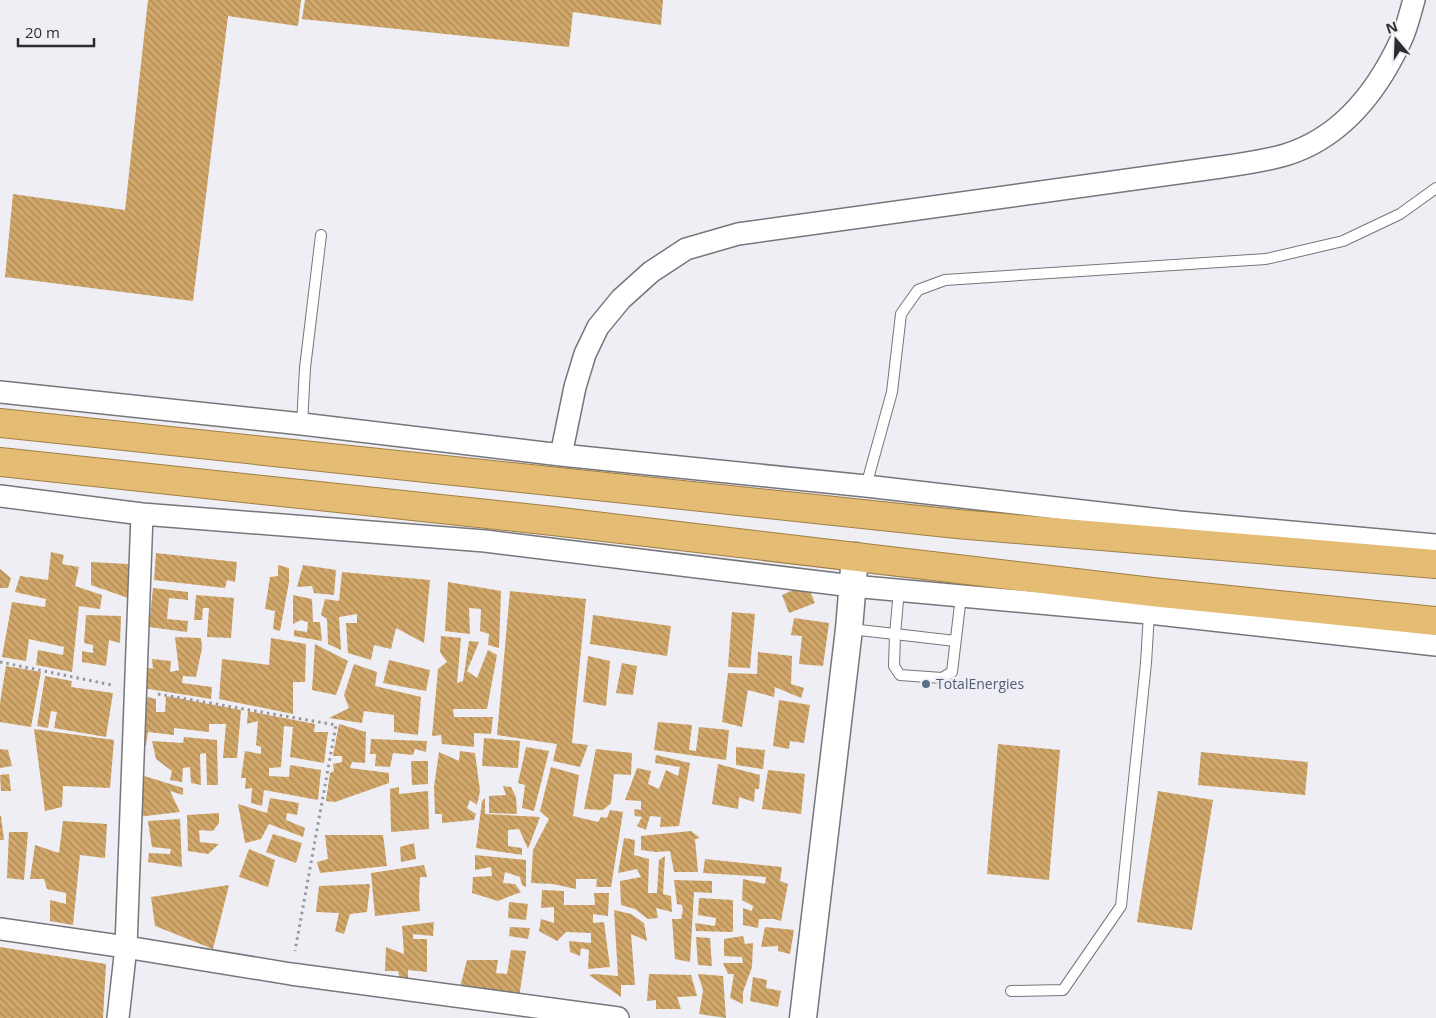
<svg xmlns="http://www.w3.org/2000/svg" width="1436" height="1018" font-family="'Open Sans',sans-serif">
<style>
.building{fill:url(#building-back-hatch)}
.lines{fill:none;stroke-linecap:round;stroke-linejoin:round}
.service-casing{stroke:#76767b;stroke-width:12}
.minor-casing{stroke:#76767b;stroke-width:24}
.tertiary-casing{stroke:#76767b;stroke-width:29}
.trunk-casing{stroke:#a07f45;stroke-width:30}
.path{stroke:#98989c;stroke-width:3;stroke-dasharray:2.5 4;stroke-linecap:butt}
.service{stroke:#fff;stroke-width:10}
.minor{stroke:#fff;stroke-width:21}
.tertiary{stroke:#fff;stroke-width:26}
.trunk{stroke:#e4bc74;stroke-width:28}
.service-dot{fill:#5c6f8a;stroke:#eeeef4;stroke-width:2}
.labels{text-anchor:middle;stroke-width:5;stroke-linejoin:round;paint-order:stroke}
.service-label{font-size:14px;fill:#4e5e75;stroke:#eeeef4;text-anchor:start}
</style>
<defs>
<pattern id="building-back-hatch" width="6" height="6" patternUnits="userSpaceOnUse" patternTransform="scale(1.25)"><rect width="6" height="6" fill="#d1a76a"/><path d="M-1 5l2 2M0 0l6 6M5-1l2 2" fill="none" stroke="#aa8858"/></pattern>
</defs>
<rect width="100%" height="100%" fill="#eeeef4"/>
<path class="building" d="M148 0H301L298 26 228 16 193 301 5 277 13 194 125 210Z
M305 0H663L661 25 573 12 569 47 302 19Z
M51 552 64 555 62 564 79 567 75 586 102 595 100 609 79 606 72 672 36 665 38 650 63 655 64 647 29 639 26 661 2 657 12 602 45 607 46 599 15 592 20 576 48 580Z
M156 553 237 562 235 582 227 580 225 588 154 580Z
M91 562 128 564V598L91 585Z
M278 565 289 568V582L280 631 273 629 275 611 265 609 270 577 278 576Z
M303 565 336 570 334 595 314 593 312 586 297 587Z
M0 569 11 578 8 588H0Z
M342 572 430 580 424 643 396 628 391 649 374 645 371 660 348 653 346 623H357V614L339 617 341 650 328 644 327 619 321 615 325 599 339 601Z
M448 582 501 591 499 648 488 645 489 634 480 631 481 609 469 608 470 634 445 631Z
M807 584 815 603 789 613 782 595Z
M153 588 188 592V600L169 598 167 619 188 621 187 632 149 627Z
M510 591 586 599 572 743 588 745 580 767 553 761 557 744 497 735Z
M196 595 234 598 231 638 207 637 209 608H203L202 620H194Z
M293 595 312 599 313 622H320L322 641 294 636V630L307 632 308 622 301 620 293 624Z
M732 612 755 614 750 668 728 667Z
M86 615 121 616 120 643 109 640 106 666 82 662V651L93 653V645L84 643Z
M593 615 671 626 667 656 590 644Z
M794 618 829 623 823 666 799 664 802 636 791 635Z
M441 636 461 638 457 683 463 681 469 641 479 642 467 671 477 678 488 650 497 655 487 709H453L454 717H493L491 734 474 733V747L442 744 441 735 432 736 438 669 447 662 440 652Z
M175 637 201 638 202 648 196 677 183 676 182 683 212 687 211 699 143 688 145 667 153 669 152 659 171 661 170 672 179 670Z
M271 638 306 644 305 682H293V714L219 699 222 659 269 665Z
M315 644 348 661 336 695 312 690Z
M758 652 792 656 791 684 804 688 801 698 775 687 774 697 748 690 742 727 722 722 728 673 757 674Z
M588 656 610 661 606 706 583 702Z
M389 660 430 670 426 691 383 683Z
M622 663 637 666 633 695 616 693Z
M354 664 377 672 375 686 421 697 418 735 394 732V715L364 711 362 723 329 718 349 708 344 695Z
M6 666 41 672 31 727 0 722V703Z
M45 676 72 681 71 687 113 693 106 737 54 728 57 712 51 711 48 728 37 726Z
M143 696 156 699V712H165L166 696 241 710 237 758H223L226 724H209V732L174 728V735L148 732 146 745H138Z
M779 700 810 705 804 743 790 741 789 749 773 746Z
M248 711 315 724 314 732H328L324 763 290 757 293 727 284 726 281 767 269 768V776L289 777 290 765 321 770 318 800 264 790 262 806 251 803 252 788 245 789 246 778H241L245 751 261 754V747L256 745 258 721 247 724Z
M658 722 692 725 689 750 696 751 699 727 729 730 726 760 654 750Z
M339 724 366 732 365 763 352 762 350 768 389 773V783L335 802 326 801 330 773 334 771 333 764 342 762V756H333Z
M34 729 114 740 110 788 63 786 62 807 45 811Z
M184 737 217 740 218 785H207L206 753 200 754 201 785 191 783 190 767 183 768 182 782 170 780 172 771 156 759 152 741 183 743Z
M484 738 520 741 518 768 482 766Z
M371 739 427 741 426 752 415 749 413 755 393 753 390 767 375 766 376 754H370Z
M998 744 1060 750 1049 880 987 874Z
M526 747 549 751 534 811 522 808 525 785 518 783Z
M736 747 765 750 763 769 736 765Z
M0 749 8 750 12 766 0 768Z
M596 749 632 753 631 775 614 774 611 803 603 810 584 809Z
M460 751 475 753 480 791 477 805 470 800 467 808 476 814 474 820 442 823V814H435L434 787 439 752 459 761Z
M1201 752 1308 762 1305 795 1198 785Z
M656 755 690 763 679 826 660 827 661 817 650 816 646 830 637 826 642 817 635 816 634 809 641 810V801L625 800 637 768 651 771 648 784 659 789 666 770 678 776 680 767 655 763Z
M411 761H428V784L412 785Z
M718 764 760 775 759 789H755L754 802 739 797 738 809 712 804Z
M551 767 579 775 573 816 598 822 601 817 607 818 610 810 623 812 611 887H596L597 879H576V889L553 884 531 883 533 850 549 819 540 811Z
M768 770 805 774 801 814 762 809Z
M9 774 11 791H1L0 775Z
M141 775 183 788V795L170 791 180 812 137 817Z
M503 786 511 787 516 797 517 814 489 813V796L506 795Z
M399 787V794L428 791 429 829 391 832 390 789Z
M1158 791 1213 800 1192 930 1137 922Z
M270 798 299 803 297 815 287 813 286 820 305 828 303 837 269 824 261 839 245 843 238 804 267 813Z
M485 798V814L540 817 528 849 519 829 508 830V846L522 848V855L476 848 482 801Z
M219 813V823L213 831 199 830 200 842 219 844 208 854 188 851 187 815Z
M0 816H1L4 840H0Z
M180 819 182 867 148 862 149 853 170 854 171 849 152 847 148 821Z
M63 821 107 824 105 858 80 855 73 925 50 921V900L66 904V893L47 889 44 879H30L35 845 59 853Z
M691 831 700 838 695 839 698 872H674L670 851 656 852 641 850V836Z
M9 832H28L24 880 7 878Z
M273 834 302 843 296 863 266 852Z
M325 835H383L387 866 320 873 317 862 328 859Z
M624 838 635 840 634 855 649 859 648 893H657L659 860 665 856 663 894 671 896 672 912 656 908 658 918 648 919 635 909 621 905 620 881 641 877 637 869 618 873Z
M414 843 416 859 401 862 400 847Z
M249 849 275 860 268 887 239 877Z
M475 855 526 860V887L522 885 520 877 505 872 503 883 515 884 521 892 498 901 472 893 473 877 492 876 491 867 475 870Z
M705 859 782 867 780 881 788 884 781 921 774 919H759L758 928 743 925V908L752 911 753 906 742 900 743 879 765 884 766 877 703 873Z
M424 865 427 877H420L419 896 420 911 375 916 371 873Z
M674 880 712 881V893L694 892 690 962 675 959 672 919H681L683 910 682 905 677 904Z
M370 884 367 912 350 914 344 934 335 931 339 913 316 912 319 886Z
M229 885 213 949 155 926 151 897Z
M542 890 564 891V905H595L594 893H609L608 916 593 914V923L604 922 610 967 588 969 589 950 581 948 580 956 570 952 569 941 591 943V933L566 932 557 941 539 931 541 919 554 923V907L541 908Z
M699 898 733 900V932L696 931 695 923 715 926 716 918 698 915Z
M509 902 528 904 526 920 508 918Z
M614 910 631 914 644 923 647 941 631 934 635 985H621V997L589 975 595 974 618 976Z
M434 922 433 936 413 934V939H427V972L408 970V979H400L398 971H385L386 947 404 954 402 926Z
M510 927 530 928 528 939 509 936Z
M765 927 794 930 790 954 778 951V946L761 947Z
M743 936 745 944 753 943 752 967 743 992V1004L730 998 734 974H728L723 963H743L742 957 724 956V939Z
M696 937 710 938 712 966 698 965Z
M0 947 106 964 103 1018H0Z
M511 950 526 951 519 997 460 987 467 960H498L496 973 507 974Z
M649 974 691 975 697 996 677 997 681 1009H656V1000L647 1001Z
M698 974 723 976 726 1018 699 1014 703 990Z
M753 977 767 980 766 988 781 991 778 1007 750 1001Z"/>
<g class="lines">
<defs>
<path id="service" d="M302 424 305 368 321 235
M866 486 892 392 901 314 918 290 945 280 1266 259 1343 241 1400 214 1436 188
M850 629 895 634 899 590
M955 641 895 634 894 666 900 675 942 678 952 672 961 596
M1011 991 1063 990 1121 906 1146 663 1149 613"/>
<path id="minor" d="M0 392 302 424 561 455 866 486 1179 522 1436 545
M561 455 575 387 585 354 598 327 621 299 651 272 686 249 738 234 1221 167C1242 164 1264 161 1285 155 1341 138 1377 92 1401 40 1407 28 1410 13 1414 0
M0 496 142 514 485 541 852 586 1149 613 1436 645
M0 929 126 947 291 974 618 1018
M118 1018 126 947 142 514"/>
<path id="tertiary" d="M803 1018 849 629 855 556"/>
<path id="trunk" d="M0 423 957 524 1436 564
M0 462 553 521 1152 592 1436 621"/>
</defs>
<use href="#service" class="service-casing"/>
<use href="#minor" class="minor-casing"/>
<use href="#tertiary" class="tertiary-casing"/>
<use href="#trunk" class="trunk-casing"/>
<path class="path" d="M0 662 112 685
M158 694 336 725 295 951"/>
<use href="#service" class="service"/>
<use href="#minor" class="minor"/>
<use href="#tertiary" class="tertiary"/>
<use href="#trunk" class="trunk"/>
</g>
<circle class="service-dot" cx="926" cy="684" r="5"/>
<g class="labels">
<g class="service-label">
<text x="936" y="689">TotalEnergies</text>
</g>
</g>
<g transform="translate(1396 40) rotate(341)" stroke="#eeeef4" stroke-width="4" paint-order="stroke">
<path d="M0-4L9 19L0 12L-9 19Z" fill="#2d2d2f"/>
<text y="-8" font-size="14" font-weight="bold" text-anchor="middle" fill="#2d2d2f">N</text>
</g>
<path d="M18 38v8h76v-8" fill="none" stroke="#2d2d2f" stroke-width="2.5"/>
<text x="25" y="38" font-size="15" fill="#2d2d2f" stroke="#eeeef4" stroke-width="4" paint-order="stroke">20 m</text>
</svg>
